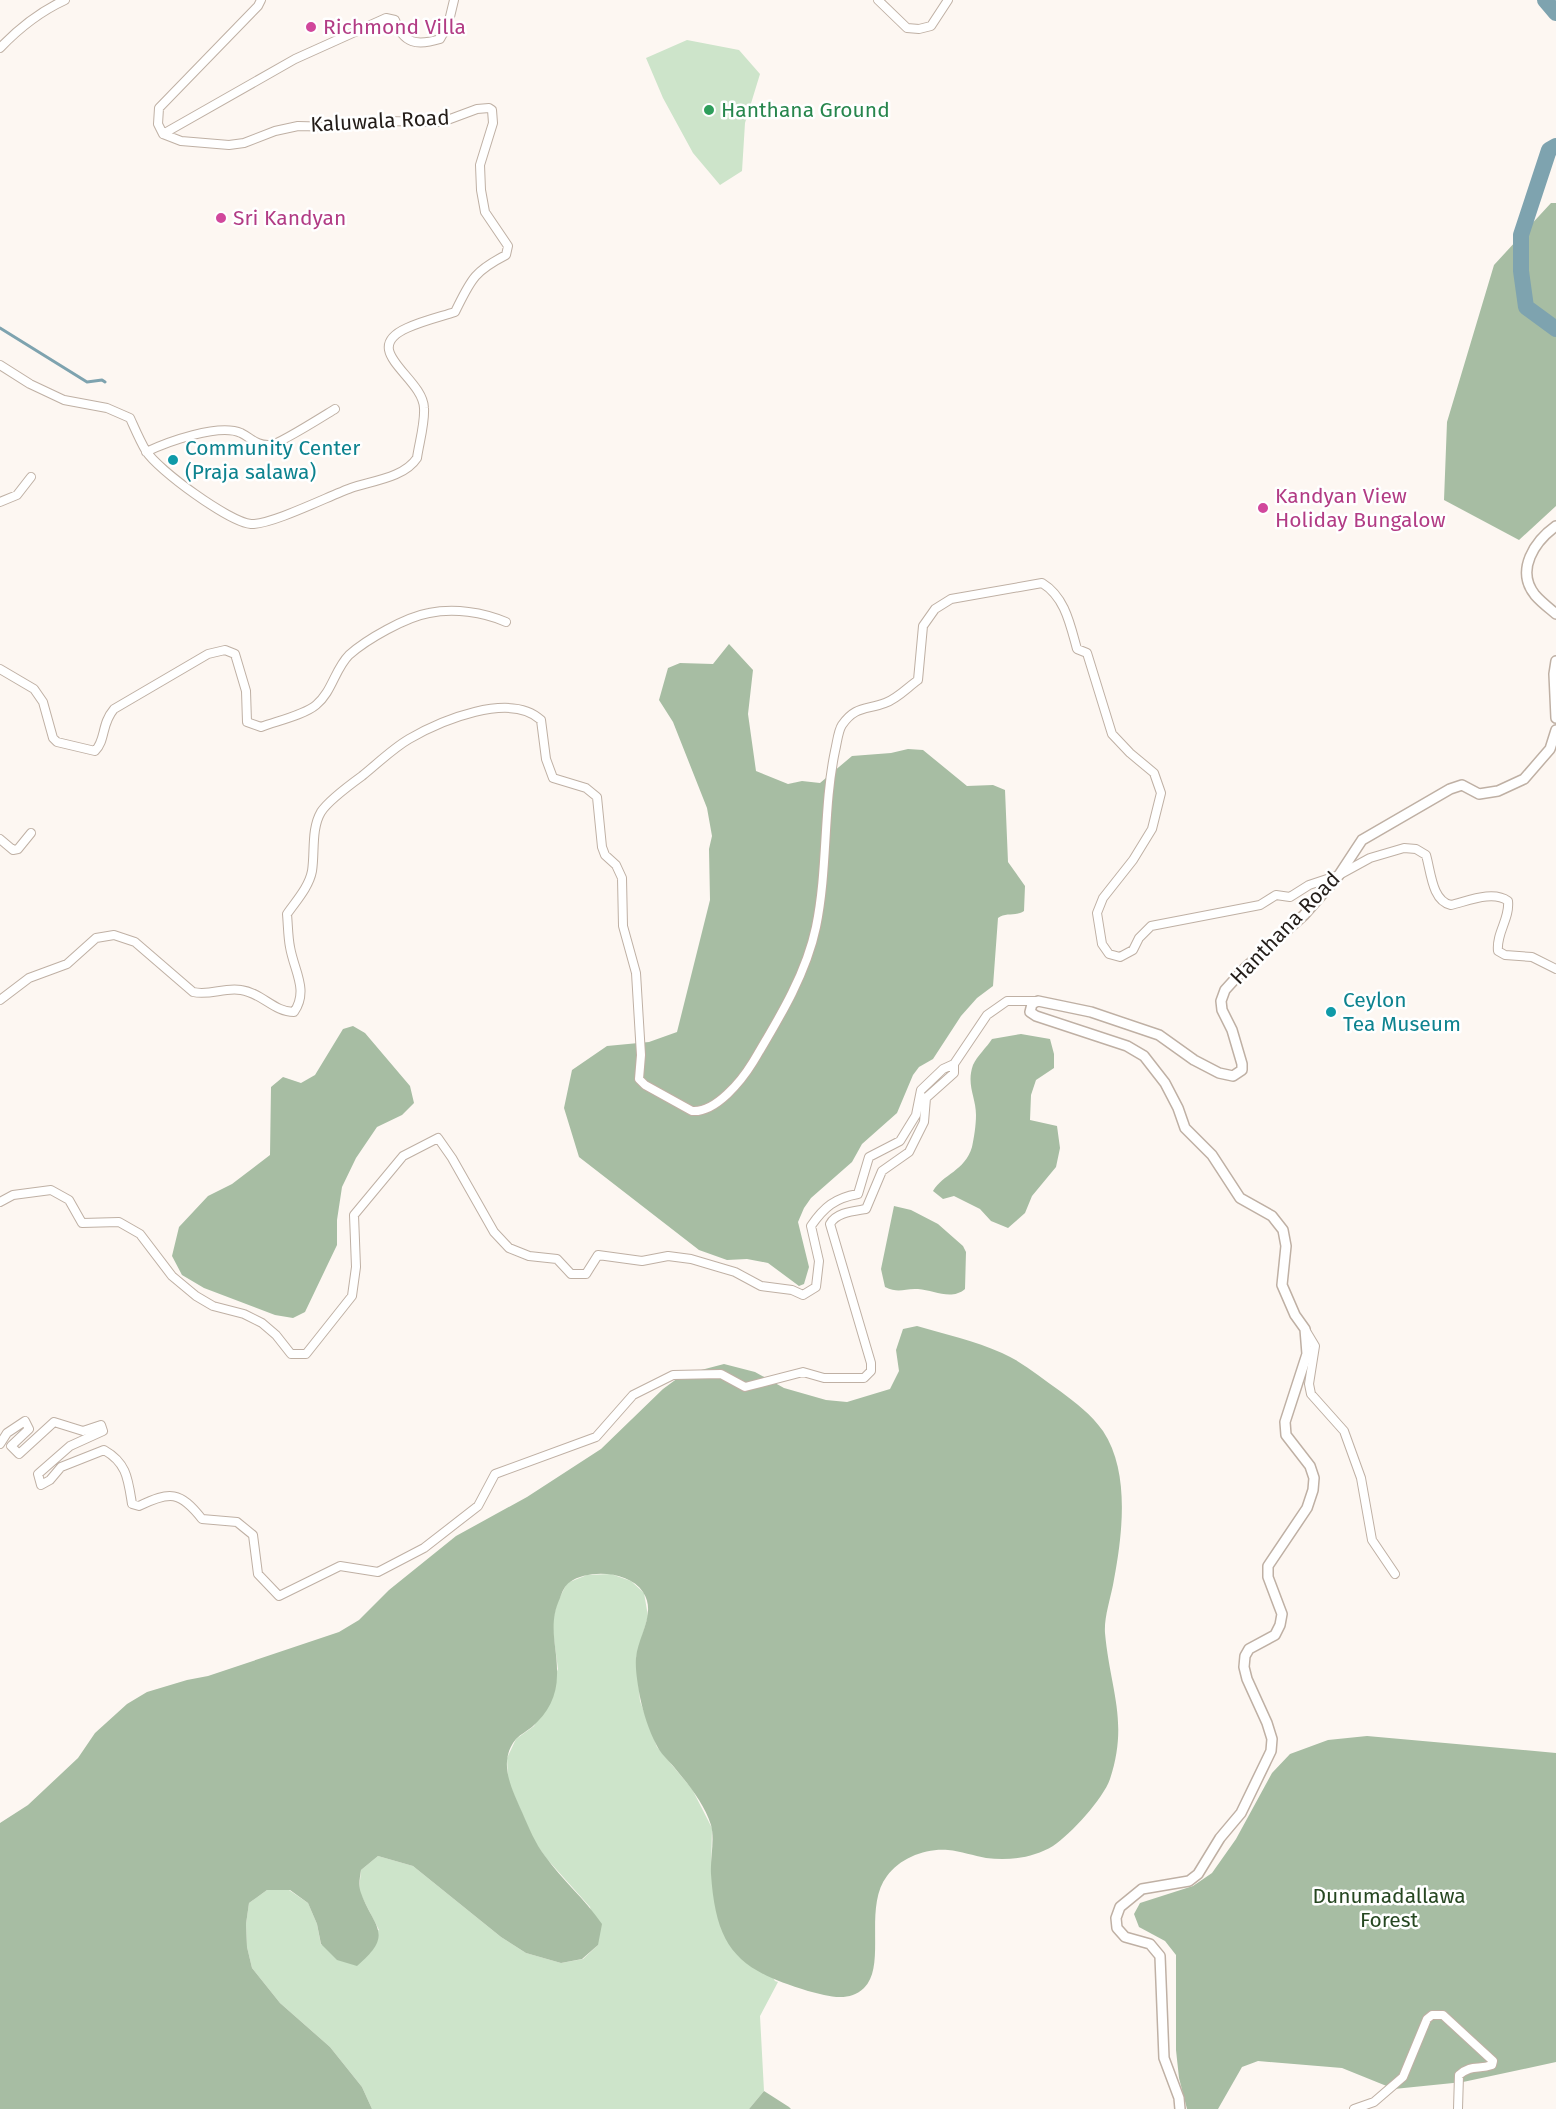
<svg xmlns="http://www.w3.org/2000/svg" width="1556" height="2109" font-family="'Fira Sans',sans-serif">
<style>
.green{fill:#cde4ca}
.forest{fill:#a7bda3}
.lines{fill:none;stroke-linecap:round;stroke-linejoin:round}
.stream{stroke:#7ea3af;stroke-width:3}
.river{stroke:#7ea3af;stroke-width:16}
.minor-casing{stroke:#bfb0a4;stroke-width:10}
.tertiary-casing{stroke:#bfb0a4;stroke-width:12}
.minor{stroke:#fff;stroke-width:8}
.tertiary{stroke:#fff;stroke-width:9}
.hotel-dot{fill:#d1479c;stroke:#fff;stroke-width:2}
.leisure-dot{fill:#2e9e5b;stroke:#fff;stroke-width:2}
.culture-dot{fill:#0f9aa8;stroke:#fff;stroke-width:2}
.labels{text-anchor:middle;stroke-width:5;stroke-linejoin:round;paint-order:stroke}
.hotel-label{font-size:21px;fill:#b23c85;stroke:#fff;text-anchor:start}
.leisure-label{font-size:21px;fill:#27864d;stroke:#fff;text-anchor:start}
.street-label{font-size:21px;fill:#231d19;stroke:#fff}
.culture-label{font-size:21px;fill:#0d838f;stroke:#fff;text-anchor:start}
.park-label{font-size:21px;fill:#264721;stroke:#fff}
</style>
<rect width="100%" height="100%" fill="#fdf7f2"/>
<path class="green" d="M687 40 739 50 760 74 745 123 742 171 720 185 693 153 663 98 646 58Z
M611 1574 631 1581 644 1593 648 1616 636 1658 640 1701 657 1747 692 1789 712 1828 711 1873 775 1981 778 1982 760 2016 764 2091 791 2109 764 2091 749 2109H372L362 2087 330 2047 280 2003 252 1968 247 1947 246 1924 249 1903 267 1890H289L308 1903 317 1924 321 1945 379 1930 359 1891 361 1870 378 1856 413 1866 501 1937 526 1953 561 1963 583 1959 598 1945 590 1907 547 1859 534 1841 508 1781 507 1758 516 1739 534 1726 558 1669 552 1624 557 1603 567 1583 587 1575Z"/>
<path class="forest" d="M1551 203H1556V506L1519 540 1444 500 1447 422 1494 265Z
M729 644 753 670 748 714 756 771 788 784 802 781 820 783 852 756 891 753 908 749 923 750 967 786 993 785 1005 790 1008 862 1025 886 1024 911C1015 917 1006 912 998 918L993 986 977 998 961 1016 933 1059 919 1067 913 1075 897 1113 862 1144 852 1162 811 1198 804 1208 798 1222 809 1267 804 1284 799 1286 768 1263 747 1259 727 1260 699 1250 579 1157 564 1108 572 1070 607 1046 649 1042 677 1032 710 900 709 849 712 836 707 808 673 722 659 700 668 668 680 663 713 664Z
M353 1026 365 1033 410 1086 414 1103 402 1115 377 1127 356 1158 342 1187 337 1220V1245L305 1312 293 1318 275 1315 204 1288 182 1275 172 1256 179 1227 208 1196 232 1184 270 1155 271 1087 283 1077 301 1083 315 1075 343 1029Z
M1021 1034 1050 1039 1054 1054V1068L1036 1080 1031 1095 1030 1120 1057 1126 1060 1148 1056 1167 1032 1196 1025 1213 1008 1228 991 1221 980 1209 954 1196 943 1199 933 1191C943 1174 965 1171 972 1147 974 1138 976 1125 976 1115 976 1097 966 1085 973 1065 977 1056 987 1047 992 1039Z
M894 1206 911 1210 938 1224 963 1246 966 1252 965 1289C951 1301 934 1290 918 1289 904 1288 900 1294 885 1287L881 1269Z
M917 1326C945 1334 975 1341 1002 1353 1023 1362 1041 1378 1060 1391 1076 1403 1091 1414 1103 1431 1131 1473 1122 1538 1113 1585 1110 1600 1104 1618 1105 1633 1110 1689 1129 1721 1110 1779 1103 1799 1071 1834 1053 1846 1033 1858 1009 1861 986 1858 974 1856 961 1851 948 1850 926 1848 900 1858 887 1876 863 1907 887 1966 864 1988 849 2003 827 1996 808 1991 738 1970 716 1949 711 1874 710 1859 715 1840 711 1825 704 1803 688 1784 674 1767 668 1760 660 1753 656 1744 649 1731 643 1712 640 1697 638 1686 635 1670 636 1658 638 1636 657 1613 643 1592 629 1571 589 1569 570 1582 565 1585 562 1592 560 1598 547 1626 558 1647 557 1675 557 1696 548 1713 532 1727 527 1731 521 1734 516 1739 497 1762 512 1789 522 1812 529 1828 535 1843 545 1856 562 1880 585 1899 602 1924L598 1945 582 1959 561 1963 526 1953 501 1937 413 1866 378 1856 361 1870C360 1877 358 1886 361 1893 374 1928 395 1934 357 1966L337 1960 321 1944 317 1924 308 1903 290 1890H267L249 1903 246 1924 247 1947 252 1968 280 2003 330 2047 362 2087 372 2109H0V1823L28 1805 78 1758 95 1733 127 1704 147 1692 187 1680 208 1676 339 1632 359 1620 389 1590 456 1536 527 1497 601 1449 663 1389 682 1375 724 1364 755 1372 784 1388 826 1400 847 1402 890 1389 899 1371 896 1350 903 1329Z
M1367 1736 1556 1753V2062L1463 2082 1394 2089 1342 2068 1258 2061 1242 2067 1218 2109H1187L1179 2078 1176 2050V1955L1165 1941 1139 1927 1134 1914 1140 1903 1193 1886 1212 1873 1236 1839 1272 1773 1290 1754 1328 1740Z
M764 2091 789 2107 791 2109H749Z"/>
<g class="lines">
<path class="stream" d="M0 328 87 382 102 380 105 382"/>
<path class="river" d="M1545 0 1556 13
M1556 146 1549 150 1521 235V271L1526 307 1556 329"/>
<defs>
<path id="minor" d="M878 0 907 28 919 29 931 26 948 0
M0 48C20 27 39 12 65 0
M163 134 295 59 386 18 395 20C403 44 417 46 440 39L448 25 454 0
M0 365 30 384 64 400 107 408 130 418C135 429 140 441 146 451 158 470 229 522 251 524 271 525 329 496 351 488 371 481 404 478 417 458 419 443 425 424 424 408 423 377 358 350 407 328 422 321 439 317 455 312 471 280 473 272 506 255L508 246 485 212 481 190 480 165 493 123 492 110 489 108 477 109 442 122 383 121 337 127 298 126 275 131 244 143 229 145 181 141 163 134 158 124 159 108 258 6 261 0
M146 452C167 442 219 423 241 433 251 438 257 446 270 445 278 445 325 415 335 409
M0 502 17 495 31 477
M0 669 34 689 43 702 53 738 57 742 95 751C106 740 101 724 114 709L208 654 225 650 235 654 246 691 247 722 261 727C277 721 304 715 316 705 332 692 335 669 349 655 367 639 406 617 429 613 454 608 483 612 506 622
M0 839 13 850 18 849 31 833
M0 1000 29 978 67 964 96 938 114 935 135 942 193 992C210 996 224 987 241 990 262 993 274 1012 294 1012 309 990 294 971 290 947 288 937 288 925 287 914 296 901 309 887 312 871 315 852 311 829 321 812 328 801 351 784 362 776 377 764 392 749 409 739 440 721 510 691 541 720L546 759 553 778 586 788 597 797 602 847 605 855 616 865 622 878 623 926 636 973 641 1055 639 1079 645 1085 692 1111C716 1113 742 1080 753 1062 778 1020 806 975 816 927 828 869 823 808 835 751 837 743 838 731 842 725 855 706 866 710 885 703 897 699 908 687 918 680L923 626 935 609 951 599 1042 583C1065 597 1070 624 1077 649L1087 653 1112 734 1130 753 1154 773 1161 793 1152 829 1133 860 1103 898 1097 913 1102 944 1109 954 1120 957 1133 950 1139 938 1151 926 1260 905 1276 895 1290 897 1309 885 1339 875 1370 858 1404 848 1416 849 1426 855C1431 872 1432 901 1451 905 1468 901 1493 890 1508 901 1510 919 1496 933 1498 951L1505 955 1532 957 1556 969
M954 1064 987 1015 1007 1001H1037
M0 1202 13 1195 51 1190 69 1200 82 1223 119 1222 140 1234 172 1276 196 1296 213 1306 244 1314 262 1323 276 1335 291 1354H306L352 1296 356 1267 354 1215 403 1156 438 1138 452 1158 494 1232 509 1248 529 1256 557 1259 571 1274H586L598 1255 642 1261 668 1256 691 1259 735 1272 761 1286 792 1290 803 1295 816 1287 819 1261 811 1226C824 1207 835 1198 858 1194L869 1157 900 1141 916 1115 921 1090 943 1069 954 1064V1073L926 1098 924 1122 909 1152 882 1171 866 1209C855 1211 836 1212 830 1224L871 1363V1371L864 1378H824L803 1372 745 1387 721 1374 673 1375 633 1395 596 1437 495 1474 478 1506 424 1548 378 1572 340 1566 279 1596 258 1574 253 1535 237 1522 202 1519C180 1491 170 1491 139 1506L132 1504C128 1479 127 1463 104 1450L61 1467 50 1480 41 1485 38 1474 70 1446 103 1431 101 1425 83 1431 54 1422 19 1454 11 1446 29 1429 25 1421 7 1433 0 1444
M1306 1331 1315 1346 1309 1384 1311 1394 1344 1431 1361 1478 1372 1540 1395 1574
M1354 2109 1374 2102 1403 2077 1427 2019 1432 2015H1443L1493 2061 1492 2065C1478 2070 1472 2064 1459 2075L1458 2109"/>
<path id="tertiary" d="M1556 526C1535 541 1515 570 1535 595 1541 602 1549 608 1556 614
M1556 661 1554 674 1556 718
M1180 2109 1179 2098 1164 2058 1160 1956 1150 1944 1125 1937 1117 1928 1116 1918 1120 1907 1142 1889 1189 1881 1198 1874 1220 1838 1241 1813 1271 1751 1272 1739 1267 1723 1247 1679 1244 1667 1245 1656 1249 1649 1275 1635 1280 1625 1282 1614 1268 1577V1566L1307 1508 1313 1490 1314 1478 1310 1466 1286 1435 1285 1422 1307 1354 1305 1329 1295 1315 1282 1285 1286 1246 1283 1230 1272 1216 1240 1198 1212 1155 1185 1128 1178 1108 1165 1083 1144 1056 1127 1046 1036 1016 1030 1012 1032 1004 1038 1001 1091 1012 1159 1035 1194 1060 1219 1073 1233 1076 1242 1070V1064L1232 1030 1222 1010 1221 1001 1225 990 1245 968 1304 915 1339 875 1362 840 1450 789 1462 785 1479 794 1498 791 1524 779 1550 749 1556 730"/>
</defs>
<use href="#minor" class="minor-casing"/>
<use href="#tertiary" class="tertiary-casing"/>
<use href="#minor" class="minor"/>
<use href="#tertiary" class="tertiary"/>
</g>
<g class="hotel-dot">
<circle cx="311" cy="27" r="6"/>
<circle cx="221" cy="218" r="6"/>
<circle cx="1263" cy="508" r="6"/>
</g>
<circle class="leisure-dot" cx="709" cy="110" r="6"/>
<g class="culture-dot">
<circle cx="173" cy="460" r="6"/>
<circle cx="1331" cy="1012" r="6"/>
</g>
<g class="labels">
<g class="hotel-label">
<text x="323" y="34">Richmond Villa</text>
<text x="233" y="225">Sri Kandyan</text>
<text x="1275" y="503">Kandyan View<tspan x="1275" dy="24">Holiday Bungalow</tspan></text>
</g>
<g class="leisure-label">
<text x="721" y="117">Hanthana Ground</text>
</g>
<g class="street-label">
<text transform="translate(380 121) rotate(-3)" y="7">Kaluwala Road</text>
<text transform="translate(1285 928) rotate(-46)" y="7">Hanthana Road</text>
</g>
<g class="culture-label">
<text x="185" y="455">Community Center<tspan x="185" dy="24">(Praja salawa)</tspan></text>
<text x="1343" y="1007">Ceylon<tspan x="1343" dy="24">Tea Museum</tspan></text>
</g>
<g class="park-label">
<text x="1389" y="1903">Dunumadallawa<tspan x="1389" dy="24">Forest</tspan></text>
</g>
</g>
</svg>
